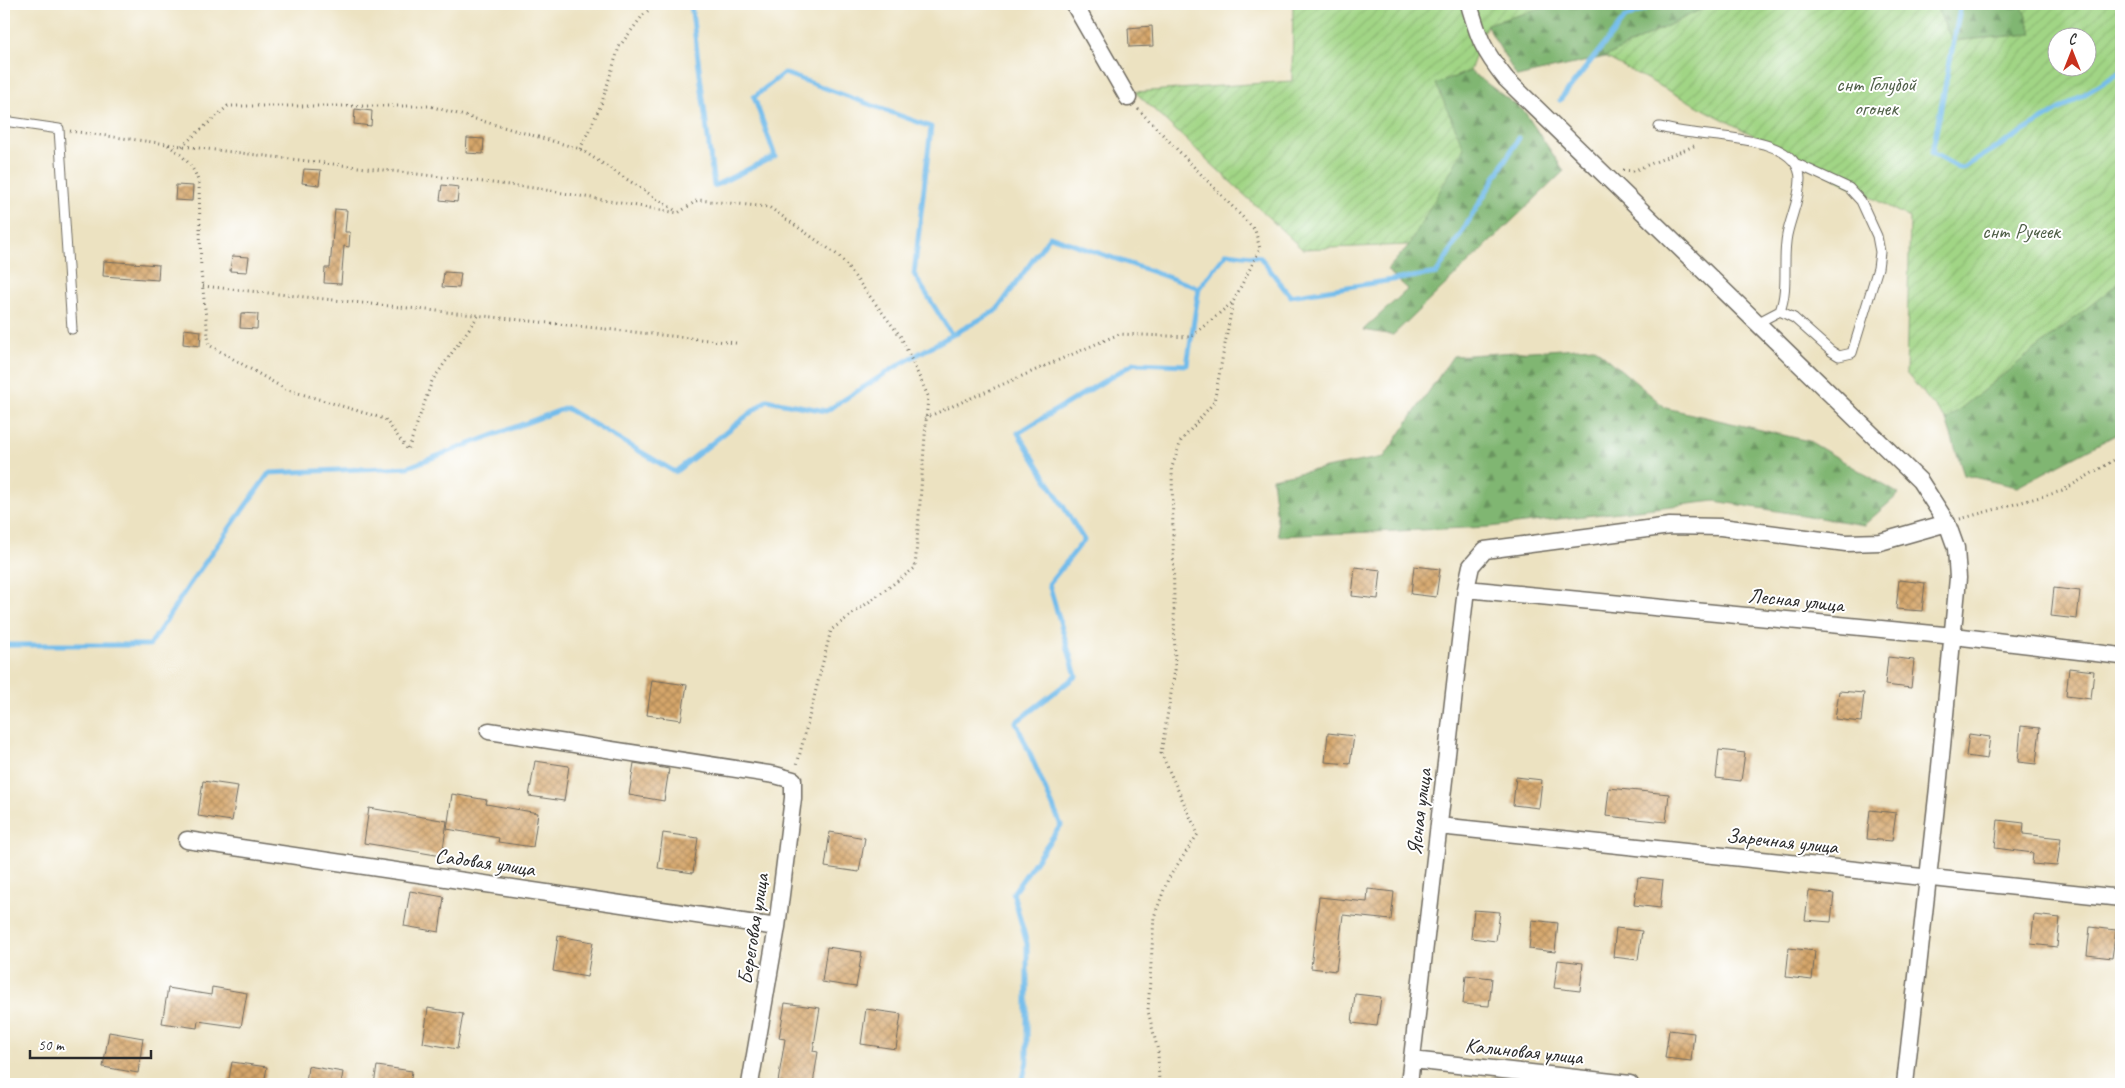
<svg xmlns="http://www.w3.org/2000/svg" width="2125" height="1088" font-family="Caveat,sans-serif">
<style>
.forest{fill:url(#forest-firs);stroke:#56704e}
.garden{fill:url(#garden-furrows);stroke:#668058;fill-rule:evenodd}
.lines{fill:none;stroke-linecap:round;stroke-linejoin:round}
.stream{stroke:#72bceb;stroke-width:5}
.building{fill:url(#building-cross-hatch)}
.lane-casing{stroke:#6f6b60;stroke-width:11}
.street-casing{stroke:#6f6b60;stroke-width:19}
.path{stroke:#6f6b60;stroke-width:3;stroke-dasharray:1 4;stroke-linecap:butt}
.lane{stroke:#fff;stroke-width:9}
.street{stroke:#fff;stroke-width:16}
.labels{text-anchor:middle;stroke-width:4;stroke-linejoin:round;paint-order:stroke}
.park-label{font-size:21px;fill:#4e5e46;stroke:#fff}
.street-label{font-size:21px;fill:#2b2b2b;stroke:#fff}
</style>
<defs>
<pattern id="forest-firs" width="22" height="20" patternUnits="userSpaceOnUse" patternTransform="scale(1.25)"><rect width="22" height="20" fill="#80b672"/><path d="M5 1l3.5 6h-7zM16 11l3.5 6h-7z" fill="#69945e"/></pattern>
<pattern id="garden-furrows" width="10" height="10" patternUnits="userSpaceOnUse" patternTransform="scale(1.25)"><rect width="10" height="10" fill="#a1d585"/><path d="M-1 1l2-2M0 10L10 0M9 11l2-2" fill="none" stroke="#8bb773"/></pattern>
<pattern id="building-cross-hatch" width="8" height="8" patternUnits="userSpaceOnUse" patternTransform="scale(1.25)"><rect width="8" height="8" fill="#d5a66a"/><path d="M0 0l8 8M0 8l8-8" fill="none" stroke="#ad8757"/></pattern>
</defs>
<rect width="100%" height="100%" fill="#fff"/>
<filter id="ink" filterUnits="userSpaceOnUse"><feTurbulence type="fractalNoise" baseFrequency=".02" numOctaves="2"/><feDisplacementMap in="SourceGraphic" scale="10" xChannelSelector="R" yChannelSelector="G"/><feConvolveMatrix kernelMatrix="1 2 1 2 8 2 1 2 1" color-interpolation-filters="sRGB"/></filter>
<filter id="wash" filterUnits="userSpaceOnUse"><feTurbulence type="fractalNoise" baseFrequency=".0096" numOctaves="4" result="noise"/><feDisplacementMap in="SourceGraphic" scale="20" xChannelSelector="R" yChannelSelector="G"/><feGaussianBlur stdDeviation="1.12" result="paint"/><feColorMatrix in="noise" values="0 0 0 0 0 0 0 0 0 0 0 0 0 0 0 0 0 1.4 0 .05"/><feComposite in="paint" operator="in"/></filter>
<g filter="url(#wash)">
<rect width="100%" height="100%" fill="#ece2c1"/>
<path class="forest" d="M1558 4H1712L1605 57 1517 77 1486 24Z
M1935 4H2021L2034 34 1952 41Z
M1470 71 1524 111 1564 171 1393 335 1363 330 1408 289 1387 270 1409 245 1436 84Z
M2121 281V432L2017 487 1964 475 1946 420Z
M1594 347 1666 408 1809 441 1899 494 1864 525 1715 501 1489 527 1279 536 1272 478 1384 457 1453 356Z"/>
<path class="garden" d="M1293 4H1558L1487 24 1470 71 1436 84 1464 148 1409 245 1302 249 1135 92 1292 81Z
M1712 4H1935L1952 41 2033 34 2021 4H2121V281L1946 420 1906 373 1910 218 1605 57ZM2058 38H2088V68H2058Z"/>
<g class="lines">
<path class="stream" d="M691 4 714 186 775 156 754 97 784 73 931 127 914 274 952 335 997 310 1050 236 1199 288 1227 253 1260 257 1290 296 1437 273 1519 138
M1961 4 1932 153 1961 169 2121 72
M1560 100 1625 18 1656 4
M4 645H150L189 585 269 473 408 467 566 408 675 472 767 400 826 411 897 366 952 335
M1022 1084 1027 1061V944L1013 893 1061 825 1016 722 1076 676 1049 584 1084 540 1018 433 1134 363 1187 365 1199 288"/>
</g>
<g id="blocks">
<path class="building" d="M1152 26 1153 46 1129 47 1128 28Z
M355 109 372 111 371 126 354 124Z
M467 138 484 139 483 154 466 153Z
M304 169 321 170 319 185 302 183Z
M176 185 193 186 192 201 175 200Z
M442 185 459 187 457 202 440 200Z
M335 209 347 210 345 232H350L349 247 344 246 341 284 324 283 325 268H330Z
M232 256 249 257 247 272 230 271Z
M104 261 159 265 158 280 103 276Z
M444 272 461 273 459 288 442 287Z
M241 313 258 314 257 329 240 328Z
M184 329 201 331 200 346 183 344Z
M1414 566 1440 569 1436 597 1411 594Z
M1355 567 1381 570 1378 599 1352 596Z
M1899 580 1925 583 1922 611 1896 609Z
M2054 588 2080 591 2077 619 2051 616Z
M1888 657 1914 660 1911 688 1885 685Z
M2069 668 2094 671 2091 699 2066 696Z
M652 680 687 685 681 720 647 715Z
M1839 691 1864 693 1861 722 1835 719Z
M2021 726 2040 728 2036 764 2018 762Z
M1328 733 1354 736 1350 764 1325 762Z
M1969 734 1990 737 1987 759 1966 756Z
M1719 750 1745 753 1741 781 1716 778Z
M535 761 569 766 564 801 529 796Z
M634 763 669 769 664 801 629 795Z
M1516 777 1542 780 1539 808 1513 805Z
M203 781 238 786 232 821 198 816Z
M1609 788 1669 794 1666 822 1606 816Z
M452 794 487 800 486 804 538 813 533 847 498 842 499 838 447 829Z
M369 808 447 821 442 856 364 843Z
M1870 810 1896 813 1892 841 1867 839Z
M1998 820 2024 823 2023 834 2061 838 2057 866 2032 864 2033 853 1995 848Z
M830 832 865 838 859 872 825 867Z
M663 833 698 838 693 873 658 868Z
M1638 877 1663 880 1660 908 1634 905Z
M1368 889 1394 892 1391 920 1343 915 1336 971 1311 968 1319 897 1367 902Z
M410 891 444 897 439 932 404 926Z
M1809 891 1834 894 1831 922 1805 920Z
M1474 910 1500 912 1496 941 1471 938Z
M2034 915 2060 918 2057 947 2031 944Z
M1532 920 1558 923 1555 952 1529 949Z
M2090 927 2116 930 2112 958 2087 955Z
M1616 928 1642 931 1638 960 1613 957Z
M558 936 593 942 587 977 553 971Z
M827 947 862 952 856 987 822 982Z
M1789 948 1815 951 1812 980 1786 977Z
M1558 960 1583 963 1580 991 1554 988Z
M1466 975 1492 978 1489 1006 1463 1004Z
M212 987 247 993 241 1027 198 1021 197 1028 162 1023 168 988 211 995Z
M1355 994 1381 997 1377 1026 1352 1023Z
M785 1003 820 1008 813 1051 818 1052 813 1084 778 1082 785 1039 779 1038Z
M428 1008 463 1014 457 1049 423 1043Z
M866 1009 901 1014 896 1049 861 1044Z
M1669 1030 1694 1033 1691 1061 1665 1058Z
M109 1032 143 1038 138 1073 103 1067Z
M232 1062 267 1067 264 1084H228Z
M308 1066 343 1072 341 1084H306Z
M377 1066 412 1071 410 1084H374Z"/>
</g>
</g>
<g filter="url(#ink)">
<use href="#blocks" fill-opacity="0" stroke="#6f6b60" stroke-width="1"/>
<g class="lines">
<defs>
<path id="lane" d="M4 121 59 129 72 329
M1659 127C1670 129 1681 132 1693 133 1722 138 1800 138 1800 179 1800 198 1791 216 1787 235 1782 260 1789 287 1780 311L1757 323
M1780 311 1794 318 1831 351 1839 356 1852 353 1878 268 1880 252 1877 236 1861 201 1849 188 1797 164"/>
<path id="street" d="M1074 4 1128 98
M1469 4C1479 39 1483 50 1506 79L1920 481 1947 523 1956 548 1958 578 1938 788 1905 1084
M1466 589 1954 636 2121 656
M489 731 775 775 793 780V798L777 927 750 1084
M1439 826 2121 898
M187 840 777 927
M1412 1060 1630 1084
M1409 1084 1466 589 1471 566 1485 550 1670 526 1721 527 1846 543 1880 542 1947 523"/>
</defs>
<use href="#lane" class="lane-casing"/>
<use href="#street" class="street-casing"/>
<path class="path" d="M1138 109 1255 230 1260 249 1233 302 1214 402 1181 441 1172 467 1175 670 1161 753 1198 834 1168 879 1154 917 1148 1011 1158 1051 1159 1084
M70 131 182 146 534 188 678 213 698 200 769 207 839 256 901 337 928 396 915 568 831 630 797 765
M168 145C183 156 194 165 199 184L201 272 209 345 285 389 385 419 408 450 432 381 478 316
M182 146 228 106H430L580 149 676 211
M580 149 601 105 619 47 643 15 656 4
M1623 170 1633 171 1694 146
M203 286 736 343
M925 418 1119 334 1191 337 1233 302
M1960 519 2062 491 2121 456"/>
<use href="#lane" class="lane"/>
<use href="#street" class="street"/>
</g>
</g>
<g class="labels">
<g class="park-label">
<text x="1876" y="91">снт Голубой<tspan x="1876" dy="24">огонек</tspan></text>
<text x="2021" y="238">снт Ручеек</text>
</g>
<g class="street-label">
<text transform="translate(1796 600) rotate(6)" y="7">Лесная улица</text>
<text transform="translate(1419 812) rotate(-83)" y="7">Ясная улица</text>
<text transform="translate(1782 841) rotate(6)" y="7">Заречная улица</text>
<text transform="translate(485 862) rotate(8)" y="7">Садовая улица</text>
<text transform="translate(753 929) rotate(-81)" y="7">Береговая улица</text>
<text transform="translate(1524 1051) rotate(6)" y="7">Калиновая улица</text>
</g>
</g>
<rect width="2125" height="1088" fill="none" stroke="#fff" stroke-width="20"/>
<g transform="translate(2072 52)"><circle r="24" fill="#ffffff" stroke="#aaaaaa"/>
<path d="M0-4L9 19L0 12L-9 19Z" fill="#c8321e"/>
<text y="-8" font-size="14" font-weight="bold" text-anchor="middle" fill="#2b2b2b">С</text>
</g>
<path d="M30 1050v8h121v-8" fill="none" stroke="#2b2b2b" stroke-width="2.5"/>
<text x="38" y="1050" font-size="15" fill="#2b2b2b" stroke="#ffffff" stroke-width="4" paint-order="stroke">50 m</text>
</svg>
